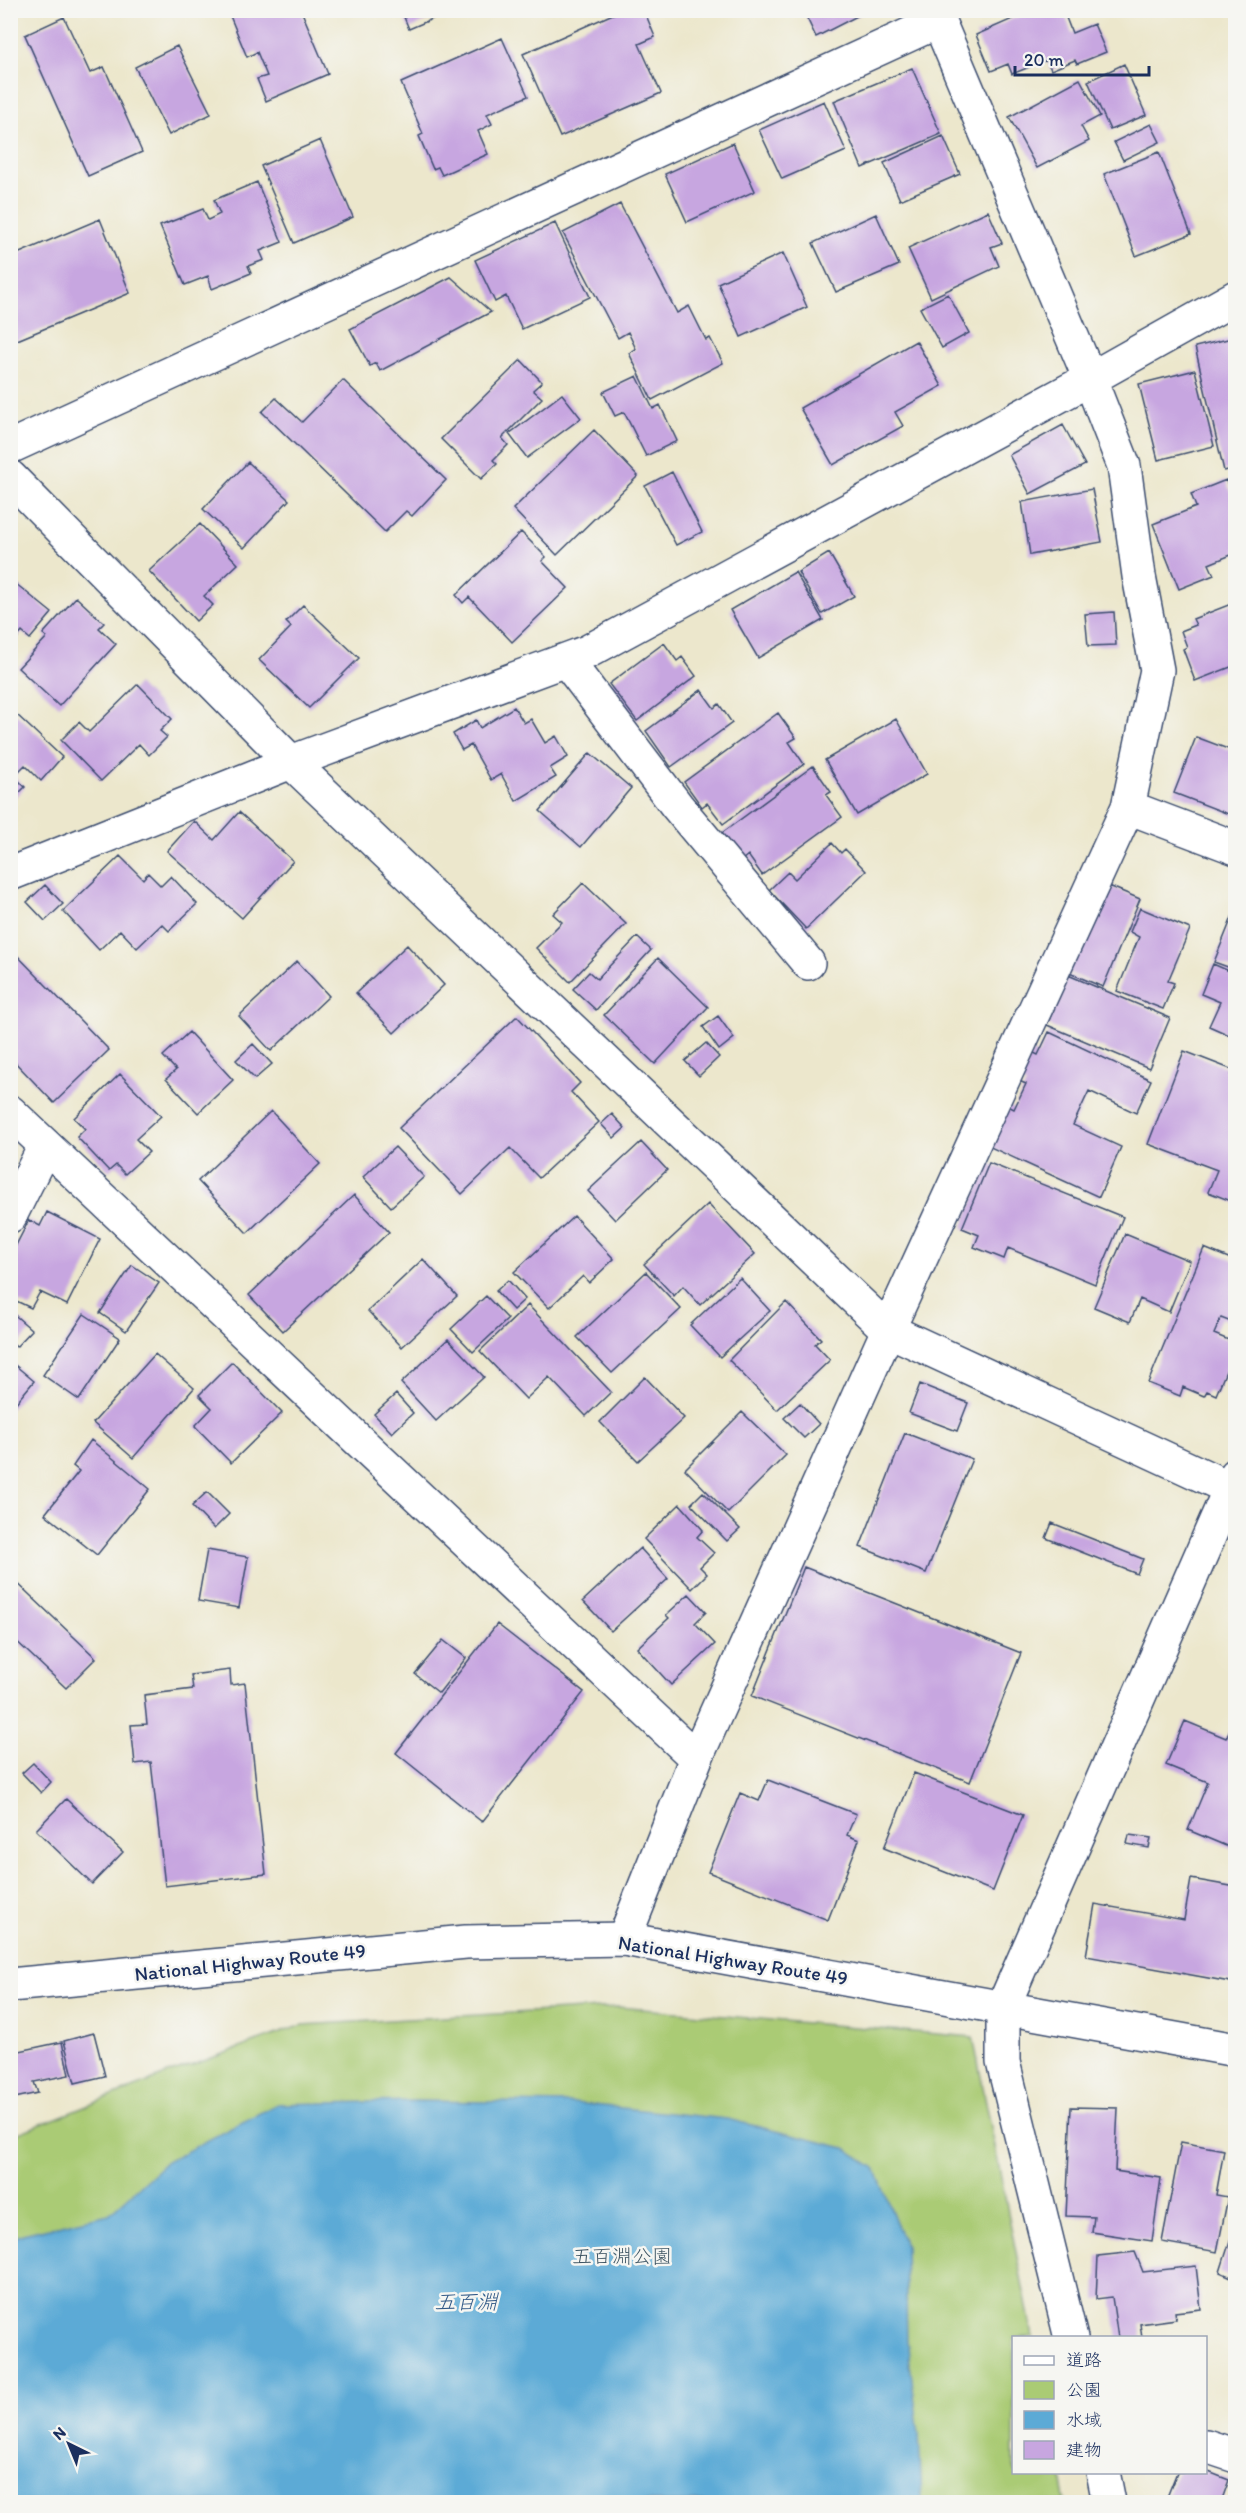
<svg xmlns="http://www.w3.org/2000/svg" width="1246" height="2513" font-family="Itim,'Klee One',sans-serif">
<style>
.green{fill:#aacb74;stroke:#627d69;stroke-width:1.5}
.water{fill:#5caad6;stroke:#3c6c9a;stroke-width:1.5}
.building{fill:#c7a6e0}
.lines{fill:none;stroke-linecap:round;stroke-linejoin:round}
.street-casing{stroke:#3a4b6e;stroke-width:36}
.secondary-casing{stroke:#3a4b6e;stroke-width:36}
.highway-casing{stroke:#3a4b6e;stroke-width:36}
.street{stroke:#fff;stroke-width:33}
.secondary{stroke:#fff;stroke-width:33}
.highway{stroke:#fff;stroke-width:33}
.labels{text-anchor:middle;stroke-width:5;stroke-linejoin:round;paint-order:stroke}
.street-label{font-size:20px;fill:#1b2f5e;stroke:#f6f6f2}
.park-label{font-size:20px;fill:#3f5664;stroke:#f6f6f2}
.water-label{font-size:21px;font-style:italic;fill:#325a88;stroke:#f6f6f2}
</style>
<rect width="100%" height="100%" fill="#f6f6f2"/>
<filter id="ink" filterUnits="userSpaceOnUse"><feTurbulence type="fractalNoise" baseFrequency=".0167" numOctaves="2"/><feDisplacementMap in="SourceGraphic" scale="12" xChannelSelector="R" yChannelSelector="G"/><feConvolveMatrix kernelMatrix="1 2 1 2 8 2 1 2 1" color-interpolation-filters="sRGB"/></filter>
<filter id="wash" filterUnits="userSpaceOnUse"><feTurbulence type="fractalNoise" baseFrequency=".008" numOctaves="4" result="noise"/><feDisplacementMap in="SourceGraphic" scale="24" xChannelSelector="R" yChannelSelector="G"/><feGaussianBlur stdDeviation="1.35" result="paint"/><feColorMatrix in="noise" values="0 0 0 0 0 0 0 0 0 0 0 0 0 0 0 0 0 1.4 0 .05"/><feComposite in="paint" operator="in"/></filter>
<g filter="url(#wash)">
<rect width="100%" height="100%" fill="#ece7cc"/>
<path class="green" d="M618 2007 973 2037 1033 2337 1014 2338V2472L1060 2473 1066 2502H11V2136L168 2074 302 2025Z"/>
<path class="water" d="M416 2101 574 2103 727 2119 845 2148 875 2168 905 2245 907 2340 919 2435 922 2502H11V2239L23 2234 109 2214 166 2162 277 2104Z"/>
<g id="blocks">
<path class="building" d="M301 10 328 74 266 101 257 79 267 76 257 52 247 57 228 11Z
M401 10H453L409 29Z
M622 10H644L655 37 639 44 661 93 560 137 523 54Z
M803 10H869L816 37Z
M1033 10H1063L1072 33 1094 24 1106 52 1077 64 1075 60 1051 70 1047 60 1012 74 1008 64 991 71 976 35Z
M64 17 90 73 104 67 142 152 88 176 25 35Z
M502 38 528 96 487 114 492 124 478 131 488 154 442 175 438 167 433 169 419 136 423 134 401 83Z
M177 46 211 114 169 135 135 67Z
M1124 64 1146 115 1110 130 1088 81Z
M912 68 941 134 862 168 834 101Z
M1080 79 1100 116 1081 126 1089 141 1037 168 1009 117Z
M824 101 846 151 782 179 759 130Z
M1151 124 1160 142 1123 160 1114 142Z
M943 136 960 174 900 200 884 163Z
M320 140 353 217 294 243 261 166Z
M733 143 755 191 687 222 665 174Z
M1159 152 1191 234 1136 256 1104 174Z
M257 182 282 242 260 251 264 260 248 266 251 273 212 289 208 276 185 285 160 226 203 209 208 220 220 214 214 200Z
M620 204 677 313 689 306 706 340 710 338 723 363 652 400 629 353 636 349 628 332 618 338 563 233Z
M988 211 1002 243 991 247 999 266 931 298 908 248Z
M876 214 899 265 836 292 813 243Z
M100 219 130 293 10 343V257Z
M555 223 590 297 522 329 506 296 495 302 475 260Z
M783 253 807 307 741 337 718 283Z
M451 277 491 312 380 371 376 363 370 366 350 329Z
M948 294 969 333 942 348 920 308Z
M1236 337V468L1224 471 1195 347Z
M916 341 942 386 895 412 903 426 833 465 800 408Z
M521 360 542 382 533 390 542 398 502 438 508 445 493 460 497 464 481 479 441 439Z
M1195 370 1214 446 1158 460 1139 384Z
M637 376 653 409 660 405 677 441 646 456 624 412 615 416 603 392Z
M343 380 446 480 412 516 406 511 385 532 262 412 276 398 302 422Z
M562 394 581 418 527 458 509 434Z
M1063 425 1085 465 1030 494 1009 455Z
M594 430 638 476 557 555 513 509Z
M248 462 289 500 244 548 203 509Z
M672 472 702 532 676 545 645 486Z
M1226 480 1236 505V553L1209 564 1214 575 1179 589 1153 524 1196 507 1191 494Z
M1092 489 1102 542 1030 555 1022 502Z
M200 524 238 564 204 596 213 605 196 621 149 571Z
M521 532 546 557 542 561 568 588 512 642 469 597 463 603 456 595Z
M829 553 854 596 822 614 798 572Z
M795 572 823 620 758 658 730 610Z
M10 579 52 613 30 639 22 632 10 646Z
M76 597 104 623 99 628 116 644 59 706 18 668 47 637 43 634Z
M1236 602V665L1195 681 1183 649 1187 647 1181 631 1196 625 1193 619Z
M303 605 359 658 309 708 259 660 291 627 286 622Z
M1114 612 1116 645 1088 646 1085 614Z
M664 643 677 661 682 657 696 676 637 721 609 684Z
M138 684 172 719 160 731 167 737 149 755 139 744 101 781 61 740 79 722 89 732Z
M701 690 714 708 719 704 732 723 671 767 646 731Z
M514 707 524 723 531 719 545 743 556 736 568 757 550 768 556 777 516 801 501 774 491 780 471 745 462 750 453 734 476 720 480 728Z
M778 713 796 738 789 742 804 764 723 824 707 803 702 807 684 782Z
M16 714 62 757 41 781 25 765 14 776 25 787 10 802V720Z
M896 719 927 774 857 815 825 760Z
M1196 737 1236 752V817L1174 793Z
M590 753 631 788 581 847 540 811Z
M813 766 831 792 826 795 842 817 762 875 748 855 742 860 722 833Z
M239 812 293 861 242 918 167 851 194 821 214 840Z
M832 843 841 853 845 849 866 871 806 929 769 890 788 872 795 879Z
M120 856 143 879 148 873 161 886 171 876 197 904 169 931 162 924 137 948 120 930 99 950 63 911Z
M583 883 626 924 570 982 536 948 562 922 553 914Z
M45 885 63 904 45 921 27 902Z
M1109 886 1140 899 1103 987 1067 972Z
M1140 908 1190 929 1168 981 1174 983 1163 1009 1117 991 1139 937 1130 932Z
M1235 910H1236V970L1214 962Z
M637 937 651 950 596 1010 573 989 589 972 597 979Z
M407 945 444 985 394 1033 356 993Z
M10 948 109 1050 54 1103 10 1057Z
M658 958 708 1007 655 1064 604 1015Z
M297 961 329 996 271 1051 239 1016Z
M1213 964 1236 974V1038L1209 1026 1220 1002 1201 994Z
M1068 975 1170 1018 1149 1068 1047 1025Z
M517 1016 580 1083 571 1092 599 1122 539 1178 510 1148 462 1194 399 1128Z
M718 1016 734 1038 719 1050 703 1027Z
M189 1032 233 1080 198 1113 166 1079 176 1070 163 1056Z
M1049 1032 1151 1080 1136 1113 1089 1091 1073 1125 1121 1147 1099 1197 988 1146 1006 1105 1014 1109 1026 1084 1019 1081 1032 1052 1038 1055Z
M706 1043 719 1057 699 1076 685 1061Z
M253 1044 272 1064 255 1079 236 1060Z
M1184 1051 1233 1070 1231 1076 1236 1078V1203L1208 1192 1217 1170 1148 1144Z
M120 1074 161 1116 136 1139 149 1152 125 1174 116 1165 109 1171 77 1137 85 1129 74 1118Z
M271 1111 320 1164 247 1233 198 1181Z
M612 1114 625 1128 614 1138 601 1124Z
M641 1142 667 1170 615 1220 588 1191Z
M395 1147 424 1177 391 1207 363 1177Z
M989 1163 1123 1217 1095 1284 1008 1248 1004 1259 974 1247 979 1235 962 1228Z
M354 1195 389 1232 283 1331 249 1295Z
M708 1204 755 1254 700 1305 683 1286 674 1296 644 1264Z
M47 1212 100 1239 67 1305 40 1292 31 1308 10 1298V1257L29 1220 40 1226Z
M574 1216 614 1259 589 1283 583 1276 549 1308 514 1272Z
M1125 1234 1190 1261 1169 1312 1140 1299 1130 1322 1094 1307Z
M1204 1248 1236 1261V1324L1221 1318 1214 1334 1236 1343V1347L1216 1395 1207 1391 1204 1396 1183 1387 1180 1396 1148 1383Z
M423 1259 457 1296 402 1347 368 1311Z
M132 1265 159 1283 126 1331 100 1313Z
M646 1272 681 1309 612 1373 577 1337Z
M740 1278 770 1311 720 1357 690 1325Z
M508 1280 525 1299 513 1310 496 1291Z
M486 1296 508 1319 473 1352 451 1329Z
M786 1302 821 1339 815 1344 830 1360 777 1410 729 1360Z
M528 1305 611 1392 586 1416 549 1377 526 1399 480 1351Z
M10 1311 32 1330 16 1347 10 1341Z
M84 1314 120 1338 79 1400 43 1375Z
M448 1339 484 1377 436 1421 401 1383Z
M155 1354 194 1388 133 1458 93 1423Z
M10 1361 34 1381 10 1410Z
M232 1362 282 1413 231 1463 195 1426 212 1408 199 1395Z
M645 1377 684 1418 638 1461 600 1422Z
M920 1384 968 1403 957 1431 909 1413Z
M396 1394 413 1413 392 1433 374 1414Z
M800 1403 819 1424 804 1438 784 1418Z
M742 1412 786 1455 728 1513 685 1469Z
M905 1433 972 1459 926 1573 860 1547Z
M91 1440 150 1489 97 1555 45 1514 79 1471 73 1466Z
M207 1492 229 1514 214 1529 192 1506Z
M703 1492 740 1529 727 1541 691 1504Z
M680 1504 703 1530 697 1537 714 1553 700 1567 707 1574 692 1589 644 1539Z
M1052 1523 1143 1559 1137 1574 1046 1538Z
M640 1548 668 1579 611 1631 583 1601Z
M207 1550 248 1557 239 1608 198 1601Z
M804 1567 1021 1653 970 1782 752 1696Z
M10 1576 96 1658 66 1688 10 1635Z
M689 1594 706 1612 695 1623 715 1644 671 1685 637 1648 669 1618 666 1615Z
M497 1624 584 1692 482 1822 396 1753Z
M443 1640 466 1658 439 1693 415 1674Z
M230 1670 231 1685 245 1683 266 1874 165 1886 151 1762 135 1764 131 1725 147 1724 144 1695 193 1689 191 1675Z
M1236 1716V1850L1188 1830 1208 1782 1166 1765 1185 1721 1226 1738Z
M33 1763 51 1782 41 1793 22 1773Z
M914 1773 1023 1815 993 1891 884 1848Z
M768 1780 856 1814 847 1835 859 1840 828 1920 708 1872 740 1793 759 1801Z
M66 1799 123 1852 92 1884 36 1830Z
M1129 1835 1151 1838 1149 1848 1127 1844Z
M1191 1879 1236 1887V1983L1086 1956 1095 1904 1184 1920Z
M94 2033 105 2076 75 2083 64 2041Z
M62 2042 69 2075 34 2082 38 2093 10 2099V2053Z
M1071 2107 1118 2108 1115 2171 1161 2178 1152 2241 1092 2232 1094 2217 1066 2216Z
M1181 2142 1224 2150 1216 2195 1228 2197 1217 2252 1162 2242Z
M1236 2222V2279L1220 2272Z
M1135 2252 1143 2272 1196 2266 1201 2309 1175 2312 1176 2319 1140 2324 1142 2338H1118L1112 2297 1096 2299 1098 2256Z
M1206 2471 1229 2480 1221 2502H1165L1177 2472Z"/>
</g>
</g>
<g filter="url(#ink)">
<use href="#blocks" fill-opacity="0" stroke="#3a4b6e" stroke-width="1.5"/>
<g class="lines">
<defs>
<path id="street" d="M10 447 939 21
M10 477 291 762 888 1330 1236 1491
M566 660 677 806 808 963
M1128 807 1236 848
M10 874 291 762 587 652 1090 379 1236 297
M10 1112 696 1758
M10 1216 45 1146
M624 1939 696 1758 888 1330 1128 807 1157 670 1139 576 1124 466 1090 379 934 10
M1003 2007V2062L1071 2338
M1206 2446 1236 2456
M1103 2472 1109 2502"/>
<path id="secondary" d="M1003 2007 1236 1475"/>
<path id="highway" d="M10 1985 466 1942 624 1939 1236 2050"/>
</defs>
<use href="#street" class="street-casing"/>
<use href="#secondary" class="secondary-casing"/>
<use href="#highway" class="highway-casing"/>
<use href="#street" class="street"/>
<use href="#secondary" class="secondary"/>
<use href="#highway" class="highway"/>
</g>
</g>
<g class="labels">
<g class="street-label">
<text transform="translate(733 1960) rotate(9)" y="7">National Highway Route 49</text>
<text transform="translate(250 1962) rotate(-6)" y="7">National Highway Route 49</text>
</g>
<g class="park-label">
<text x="622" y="2263">五百淵公園</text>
</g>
<g class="water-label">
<text x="466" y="2309">五百淵</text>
</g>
</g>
<rect width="1246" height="2513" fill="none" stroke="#f6f6f2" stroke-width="36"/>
<rect x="1012" y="2336" width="195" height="138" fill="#f6f6f2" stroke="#9ea6b7" stroke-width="1.5"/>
<rect x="1024" y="2356" width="30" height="9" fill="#ffffff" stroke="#9ea6b7" stroke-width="1.5"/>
<text x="1066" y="2366" font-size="18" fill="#1b2f5e">道路</text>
<rect x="1024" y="2381" width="30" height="18" fill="#aacb74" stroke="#9ea6b7" stroke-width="1.5"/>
<text x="1066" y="2396" font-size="18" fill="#1b2f5e">公園</text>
<rect x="1024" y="2411" width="30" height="18" fill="#5caad6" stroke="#9ea6b7" stroke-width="1.5"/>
<text x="1066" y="2426" font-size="18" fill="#1b2f5e">水域</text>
<rect x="1024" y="2441" width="30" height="18" fill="#c7a6e0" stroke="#9ea6b7" stroke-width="1.5"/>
<text x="1066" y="2456" font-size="18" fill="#1b2f5e">建物</text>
<g transform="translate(69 2444) rotate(317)" stroke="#f6f6f2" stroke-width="4.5" paint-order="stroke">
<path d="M0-4.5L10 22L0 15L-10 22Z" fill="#1b2f5e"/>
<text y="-9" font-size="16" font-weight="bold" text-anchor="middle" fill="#1b2f5e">N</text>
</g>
<path d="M1015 66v9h134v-9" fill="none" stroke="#1b2f5e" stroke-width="3"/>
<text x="1024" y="66" font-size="18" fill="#1b2f5e" stroke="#f6f6f2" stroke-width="4.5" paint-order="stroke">20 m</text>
</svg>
